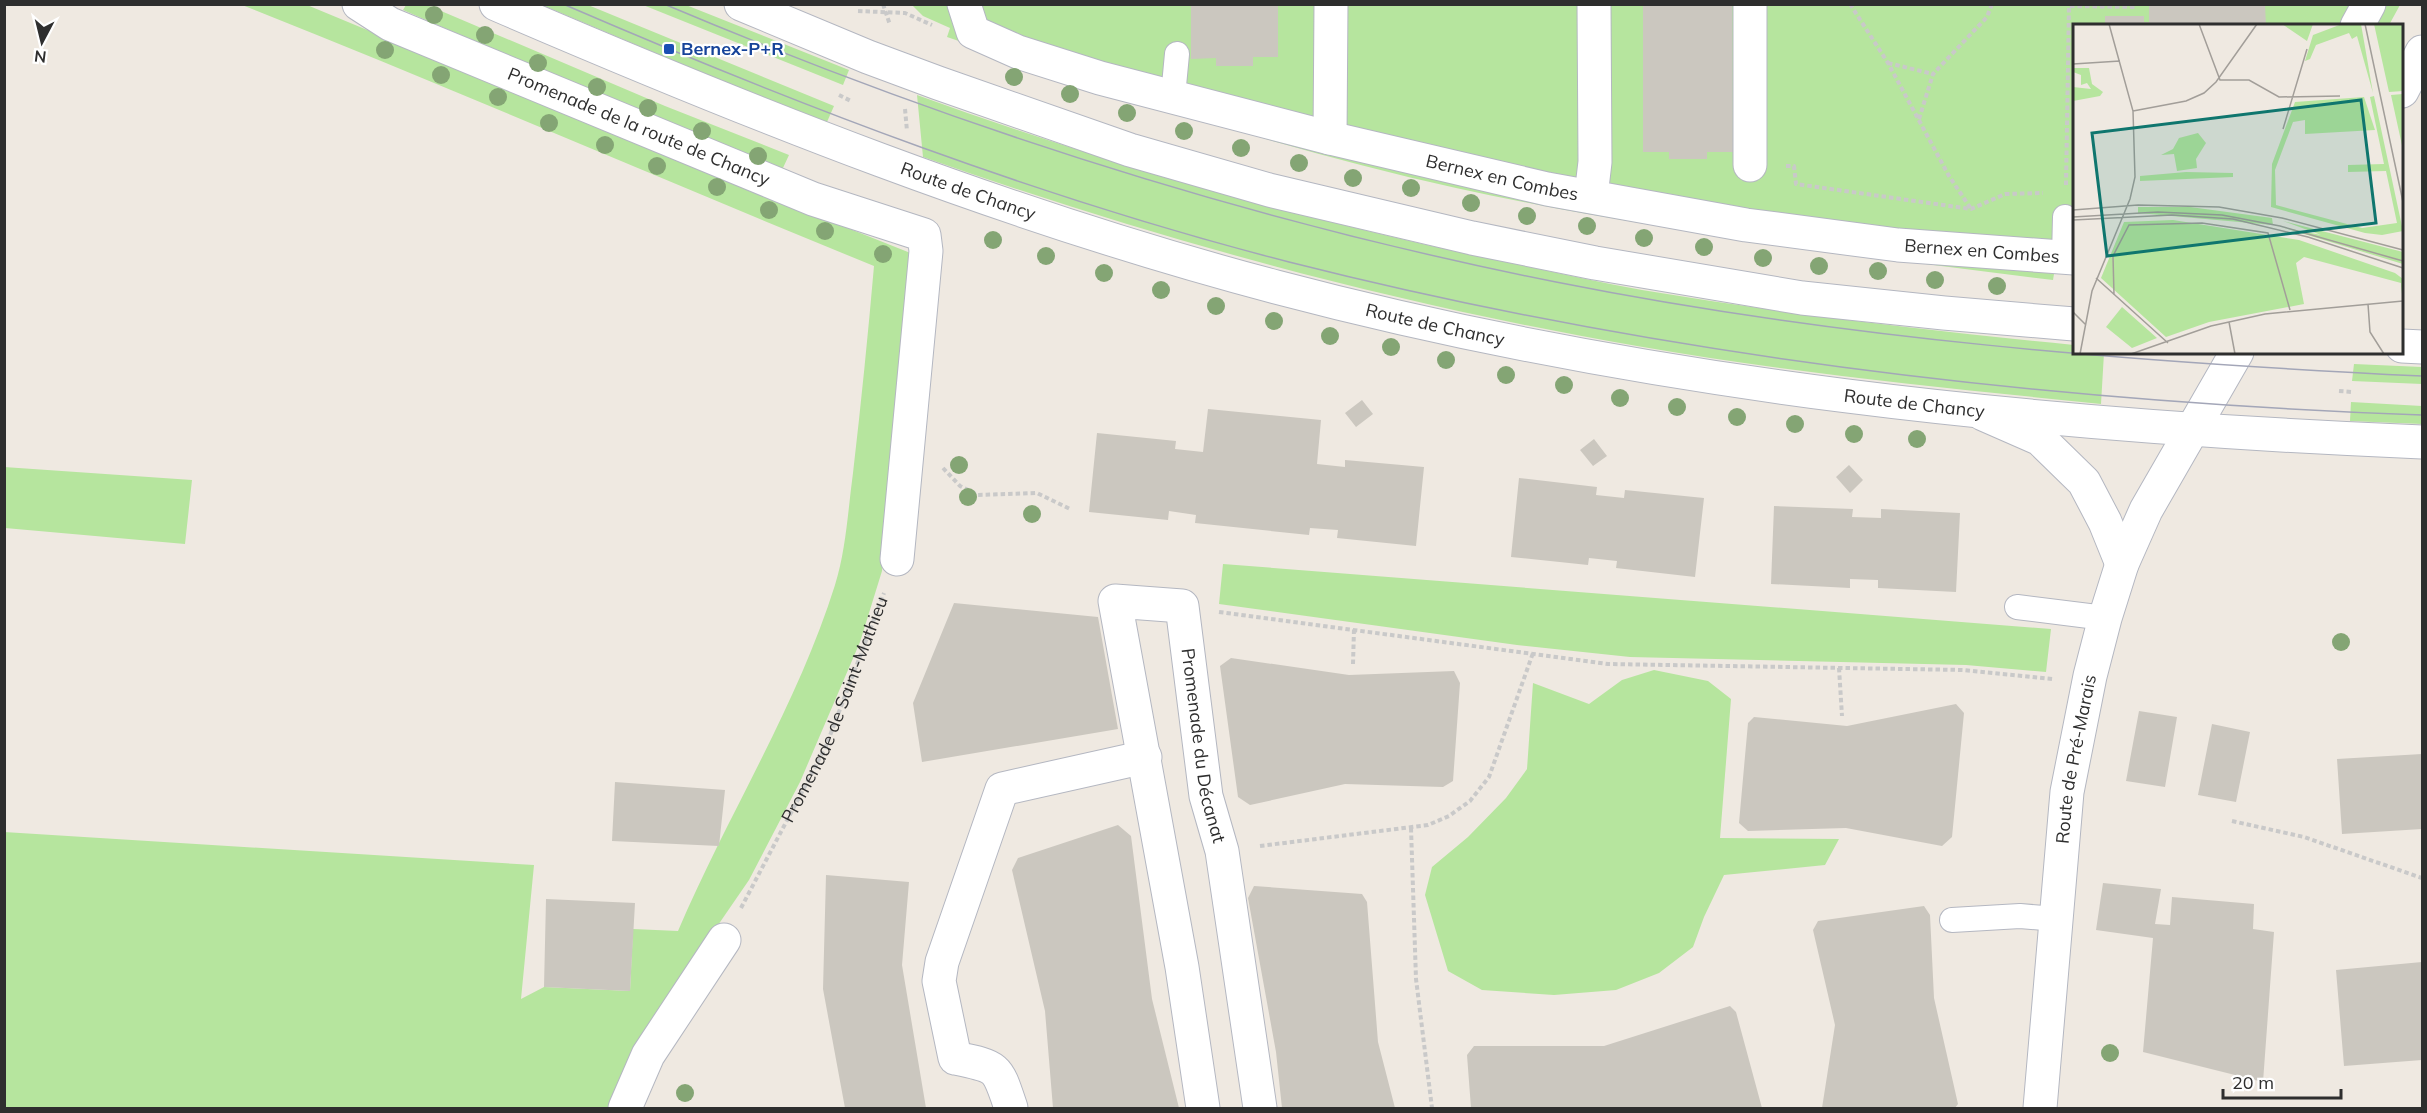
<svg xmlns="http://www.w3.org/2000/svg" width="2427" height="1113" font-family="Mulish,sans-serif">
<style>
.green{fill:#b6e59e}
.building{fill:#cbc7bf}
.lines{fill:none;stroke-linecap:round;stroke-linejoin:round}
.service-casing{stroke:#b4b7c1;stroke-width:26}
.pedestrian-casing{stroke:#b4b7c1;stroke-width:35}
.minor-casing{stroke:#b4b7c1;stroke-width:35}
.tertiary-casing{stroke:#b4b7c1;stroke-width:35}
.secondary-casing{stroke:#b4b7c1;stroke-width:35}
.path{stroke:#c9c9c9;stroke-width:4;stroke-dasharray:4.5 3;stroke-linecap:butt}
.service{stroke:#fff;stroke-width:24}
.pedestrian{stroke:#fff;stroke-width:33}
.minor{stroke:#fff;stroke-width:33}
.tertiary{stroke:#fff;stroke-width:33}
.secondary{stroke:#fff;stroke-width:33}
.tram{stroke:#a3a6b8;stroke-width:1.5}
.tree{fill:#84a574}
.transit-dot{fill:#1a4fb4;stroke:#fff;stroke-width:2}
.labels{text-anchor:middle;stroke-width:4.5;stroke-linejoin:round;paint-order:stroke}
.transit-label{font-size:18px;font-weight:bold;fill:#164399;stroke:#fff;text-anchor:start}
.street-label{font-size:18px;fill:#2e2e2e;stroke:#fff}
.inset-road{fill:none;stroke:#a29e99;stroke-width:1.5}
.view{fill:#0f766e;fill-opacity:0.15;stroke:#0f766e;stroke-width:3}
.inset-edge{fill:none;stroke:#2e2e2e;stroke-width:3}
</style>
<rect width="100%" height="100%" fill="#efe9e1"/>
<path class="green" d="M242 5H307L767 196 918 256 882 571 860 642 800 782 749 880 661 1008 613 1108H5L4 832 534 865 521 999 544 987 630 991 633 929 678 931C728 814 797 706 835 585 846 550 848 510 853 473 861 404 868 335 874 266 663 180 454 89 242 5Z
M406 5H427L665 106 789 155 782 170 619 104 403 10Z
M542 5H588L834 106 827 122 712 77Z
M643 5H686L849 70 843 85Z
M912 5H2400L2389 25 2074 26V270L2055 268 2053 280C1853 255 1653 231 1456 188 1283 149 1114 94 947 37L950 28 923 16Z
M917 95C1116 167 1318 224 1525 266 1564 274 1603 283 1642 290 1786 314 1930 331 2074 345V352L2104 353 2101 404C1946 388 1791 373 1637 346 1394 304 1155 239 923 157Z
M2354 364 2422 367V384L2352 381Z
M2351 402 2422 406V424L2350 421Z
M4 467 192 480 185 544 5 528Z
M1223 564 2051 629 2046 672 1966 665 1630 657 1517 645 1219 604Z
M1654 670 1708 681 1731 699 1720 838 1839 839 1825 865 1724 875 1704 917 1693 947 1659 973 1616 990 1554 995 1482 990 1448 971 1425 895 1432 867 1468 837 1506 798 1527 769 1533 683 1589 704 1622 680Z"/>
<path class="building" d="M1191 4H1278V57H1253V66H1216V58L1191 59Z
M1643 4H1732L1733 152H1707V159H1669V152H1643Z
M2149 4H2265L2266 26H2105V16H2144V22H2149Z
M1362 400 1373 414 1356 427 1345 413Z
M1208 409 1321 420 1317 464 1345 467V460L1424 467 1416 546 1337 538 1338 530 1310 528 1309 535 1195 523 1196 515 1169 511 1168 520 1089 512 1097 433 1176 441 1175 449 1203 452Z
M1594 439 1607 456 1593 466 1580 450Z
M1849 465 1863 480 1850 493 1836 477Z
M1519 478 1597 487 1596 495 1624 498 1625 490 1704 498 1695 577 1616 568 1617 561 1589 558 1588 565 1511 557Z
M1774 506 1853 509 1852 517 1881 518V509L1960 513 1956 592 1878 588V580L1850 579V588L1771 584Z
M954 603 1098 617 1118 729 922 762 913 703Z
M1231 658 1349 675 1454 671 1460 683 1453 781 1443 787 1345 784 1250 805 1238 797 1220 666Z
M1956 704 1964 713 1952 837 1942 846 1846 828 1748 831 1739 823 1748 723 1754 717 1847 726Z
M2139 711 2177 717 2165 787 2126 781Z
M2212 724 2250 732 2236 802 2198 795Z
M2422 754V829L2342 834 2337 759Z
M615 782 725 790 719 846 612 841Z
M1118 825 1131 836 1152 999 1179 1108H1053L1045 1011 1012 870 1018 858Z
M826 875 909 882 902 965 926 1108H845L823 989Z
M2103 883 2161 889 2155 924 2170 925 2172 897 2254 904 2253 929 2274 932 2263 1082 2143 1052 2153 938 2096 930Z
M1254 886 1362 894 1367 902 1378 1042 1395 1108H1282L1276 1052 1248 898Z
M546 899 635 903 630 991 544 987Z
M1924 906 1930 915 1934 998 1958 1104 1955 1108H1822L1835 1025 1813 930 1818 921Z
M2422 962V1060L2344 1066 2336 970Z
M1730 1006 1736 1012 1762 1108H1471L1467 1055 1474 1046H1604Z"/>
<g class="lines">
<defs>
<path id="service" d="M1173 96 1177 54
M2064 257 2065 217
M2017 607 2105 618
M1952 920 2020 916 2056 919"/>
<g id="pedestrian">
<path id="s2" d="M359 4 390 24 813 199 924 235 926 251 897 559"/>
<path d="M1750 4V165"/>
<path d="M1330 138 1331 4"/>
<path d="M1591 196 1595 162 1594 4"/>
<path d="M1011 1108C997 1066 999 1067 955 1058L939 981 942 962 1002 789 1145 757"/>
<path id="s3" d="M1203 1108 1182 967 1115 601 1182 606 1206 796 1222 851 1260 1108"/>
</g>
<g id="minor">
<path id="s4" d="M964 4 973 32 1018 52 1100 78 1330 138 1547 189 1746 225 1898 245 2074 258"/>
<path d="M2357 26 2369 4"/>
<path d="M2402 91 2422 52"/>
<path d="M625 1108 648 1055 724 940"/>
</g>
<g id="tertiary">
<path d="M1983 414 2040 439 2084 482 2105 522 2122 564"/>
<path id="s5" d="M2040 1108 2067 792 2090 676 2105 618 2122 564 2146 510 2237 352"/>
</g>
<g id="secondary">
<path id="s6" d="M496 4C751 114 1007 216 1276 287 1650 386 2036 426 2422 442"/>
<path d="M741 4 868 57 938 83 1130 150 1269 190 1472 238 1595 263 1802 298 1944 313 2074 324"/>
<path d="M2402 346 2422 347"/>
</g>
</defs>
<use href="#service" class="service-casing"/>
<use href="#pedestrian" class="pedestrian-casing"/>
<use href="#minor" class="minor-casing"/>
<use href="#tertiary" class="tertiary-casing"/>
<use href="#secondary" class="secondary-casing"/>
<g class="path">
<path d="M883 4 890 25"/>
<path d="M1850 4 1888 63 1949 176 1971 209"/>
<path d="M858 11 905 13 932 25"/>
<path d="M1888 63 1933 74"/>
<path d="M839 95 851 101"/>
<path d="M905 109 907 131"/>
<path d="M1919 119 1933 74 1987 17 1992 4"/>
<path d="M1786 166H1794L1796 184 1971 209 2005 194 2043 193"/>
<path d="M2066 185 2069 6 2136 7V4"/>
<path d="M2339 391 2352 392"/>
<path d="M943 468 960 486 978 495 1037 493 1070 509"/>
<path d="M1219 612 1608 664 1963 670 2053 679"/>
<path d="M1353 664 1354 629"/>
<path d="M1839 668 1842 716"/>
<path d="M2232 821 2304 837 2422 878"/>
<path d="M1411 828 1416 979 1432 1108"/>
<path d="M1260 846 1428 825 1449 816 1470 801 1489 777 1533 653"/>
<path id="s1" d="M741 908 826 746 884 593"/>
</g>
<use href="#service" class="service"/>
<use href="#pedestrian" class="pedestrian"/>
<use href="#minor" class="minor"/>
<use href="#tertiary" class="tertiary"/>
<use href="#secondary" class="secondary"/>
<path class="tram" d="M563 4C799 106 1040 198 1289 262 1660 356 2041 401 2422 415
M664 4C953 126 1249 221 1556 282 1842 339 2132 362 2422 376"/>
</g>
<g class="tree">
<circle cx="434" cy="15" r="9"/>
<circle cx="485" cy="35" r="9"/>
<circle cx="385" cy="50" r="9"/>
<circle cx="538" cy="63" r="9"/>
<circle cx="441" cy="75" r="9"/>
<circle cx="1014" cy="77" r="9"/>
<circle cx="597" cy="87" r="9"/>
<circle cx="1070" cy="94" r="9"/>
<circle cx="498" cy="97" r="9"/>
<circle cx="648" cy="108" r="9"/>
<circle cx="1127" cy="113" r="9"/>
<circle cx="549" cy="123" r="9"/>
<circle cx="702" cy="131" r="9"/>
<circle cx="1184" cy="131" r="9"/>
<circle cx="605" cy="145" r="9"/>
<circle cx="1241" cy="148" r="9"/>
<circle cx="758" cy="156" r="9"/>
<circle cx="1299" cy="163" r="9"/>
<circle cx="657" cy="166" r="9"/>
<circle cx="1353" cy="178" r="9"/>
<circle cx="717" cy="187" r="9"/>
<circle cx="1411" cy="188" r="9"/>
<circle cx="1471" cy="203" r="9"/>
<circle cx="769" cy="210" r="9"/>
<circle cx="1527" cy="216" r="9"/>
<circle cx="1587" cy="226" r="9"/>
<circle cx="825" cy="231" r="9"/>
<circle cx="1644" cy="238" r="9"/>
<circle cx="993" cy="240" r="9"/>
<circle cx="1704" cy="247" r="9"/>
<circle cx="883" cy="254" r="9"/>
<circle cx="1046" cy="256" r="9"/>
<circle cx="1763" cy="258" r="9"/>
<circle cx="1819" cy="266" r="9"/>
<circle cx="1878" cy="271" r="9"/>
<circle cx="1104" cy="273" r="9"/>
<circle cx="1935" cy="280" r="9"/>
<circle cx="1997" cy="286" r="9"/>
<circle cx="1161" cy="290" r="9"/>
<circle cx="1216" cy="306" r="9"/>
<circle cx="1274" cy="321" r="9"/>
<circle cx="1330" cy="336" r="9"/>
<circle cx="1391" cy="347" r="9"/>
<circle cx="1446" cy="360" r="9"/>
<circle cx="1506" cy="375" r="9"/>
<circle cx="1564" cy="385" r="9"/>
<circle cx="1620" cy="398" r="9"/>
<circle cx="1677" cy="407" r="9"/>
<circle cx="1737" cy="417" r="9"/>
<circle cx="1795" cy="424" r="9"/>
<circle cx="1854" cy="434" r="9"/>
<circle cx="1917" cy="439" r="9"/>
<circle cx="959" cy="465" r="9"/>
<circle cx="968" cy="497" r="9"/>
<circle cx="1032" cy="514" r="9"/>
<circle cx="2341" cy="642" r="9"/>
<circle cx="2110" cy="1053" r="9"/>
<circle cx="685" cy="1093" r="9"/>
</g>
<rect class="transit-dot" x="663" y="43" width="12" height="12" rx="3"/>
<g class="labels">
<g class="transit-label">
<text x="681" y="55">Bernex-P+R</text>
</g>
<g class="street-label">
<text dy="6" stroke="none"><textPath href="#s2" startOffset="306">Promenade de la route de Chancy</textPath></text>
<text dy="6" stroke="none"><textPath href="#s4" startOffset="579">Bernex en Combes</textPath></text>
<text dy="6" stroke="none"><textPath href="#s6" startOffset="508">Route de Chancy</textPath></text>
<text dy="6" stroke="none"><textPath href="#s4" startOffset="1065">Bernex en Combes</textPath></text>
<text dy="6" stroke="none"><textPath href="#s6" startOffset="994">Route de Chancy</textPath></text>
<text dy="6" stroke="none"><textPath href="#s6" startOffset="1480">Route de Chancy</textPath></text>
<text dy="6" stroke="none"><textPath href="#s1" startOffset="220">Promenade de Saint-Mathieu</textPath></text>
<text dy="6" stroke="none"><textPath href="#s3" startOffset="723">Promenade du Décanat</textPath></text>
<text dy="6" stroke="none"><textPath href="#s5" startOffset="351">Route de Pré-Marais</textPath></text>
</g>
</g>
<g transform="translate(2073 24)">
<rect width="330" height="330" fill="#efe9e1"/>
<path d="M209 0H240L234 17ZM269 0H288L300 69 284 12 279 15 276 9 243 21 237 35 232 37 240 11ZM301 0H330V67L316 68ZM0 44H16L19 60 30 68 27 72 0 77V63L18 65 14 59 8 61V51L0 48ZM330 70V126L318 71ZM301 72 330 207 309 211 292 209 198 183 199 140 222 78 291 73 302 106 232 110V96L220 98 202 146 203 181 289 204 324 199 313 147 275 148V141L311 140 297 73ZM125 109 133 119 123 135 124 144 104 147 101 130 88 131 100 125 106 114ZM113 148 160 149V153L67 157V152ZM65 183H117L199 194 200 201 65 189ZM100 196 226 216 322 249 330 255 328 270V259L231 233 223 239 231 280 136 298 93 313 28 254 51 198ZM210 197 330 228V240L208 203 248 211ZM49 283 84 314 59 324 33 303Z" fill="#b6e59e"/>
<path class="inset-road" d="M126 0 147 56H176L206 73 267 72M292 0 330 178M0 40 47 37M60 87 113 77 131 69 143 58 184 0M210 105 234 25M0 186 65 181 146 183 209 194 330 226M0 193 85 188 149 191 207 202 330 237M0 196 99 191 160 195 235 213 330 244M23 254 95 319M41 271 40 232 56 201 129 199 195 209 217 286M295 280 297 308 311 330M0 288 13 301M156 298 162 330M7 330 19 267 57 175 62 153 60 87 36 0M58 330 138 302 192 290 330 277"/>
<path class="view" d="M288 76 303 199 34 232 19 109Z"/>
<rect width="330" height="330" class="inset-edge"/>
</g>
<rect width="2427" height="1113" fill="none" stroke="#2e2e2e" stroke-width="12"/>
<g transform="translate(42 42) rotate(187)" stroke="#ffffff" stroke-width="4.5" paint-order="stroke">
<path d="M0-4.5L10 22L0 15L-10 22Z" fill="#2e2e2e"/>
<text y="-9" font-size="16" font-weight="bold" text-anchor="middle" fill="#2e2e2e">N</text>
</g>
<path d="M2223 1089v9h118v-9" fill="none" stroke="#2e2e2e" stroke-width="3"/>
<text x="2232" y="1089" font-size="18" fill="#2e2e2e" stroke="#ffffff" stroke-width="4.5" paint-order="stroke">20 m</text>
</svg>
